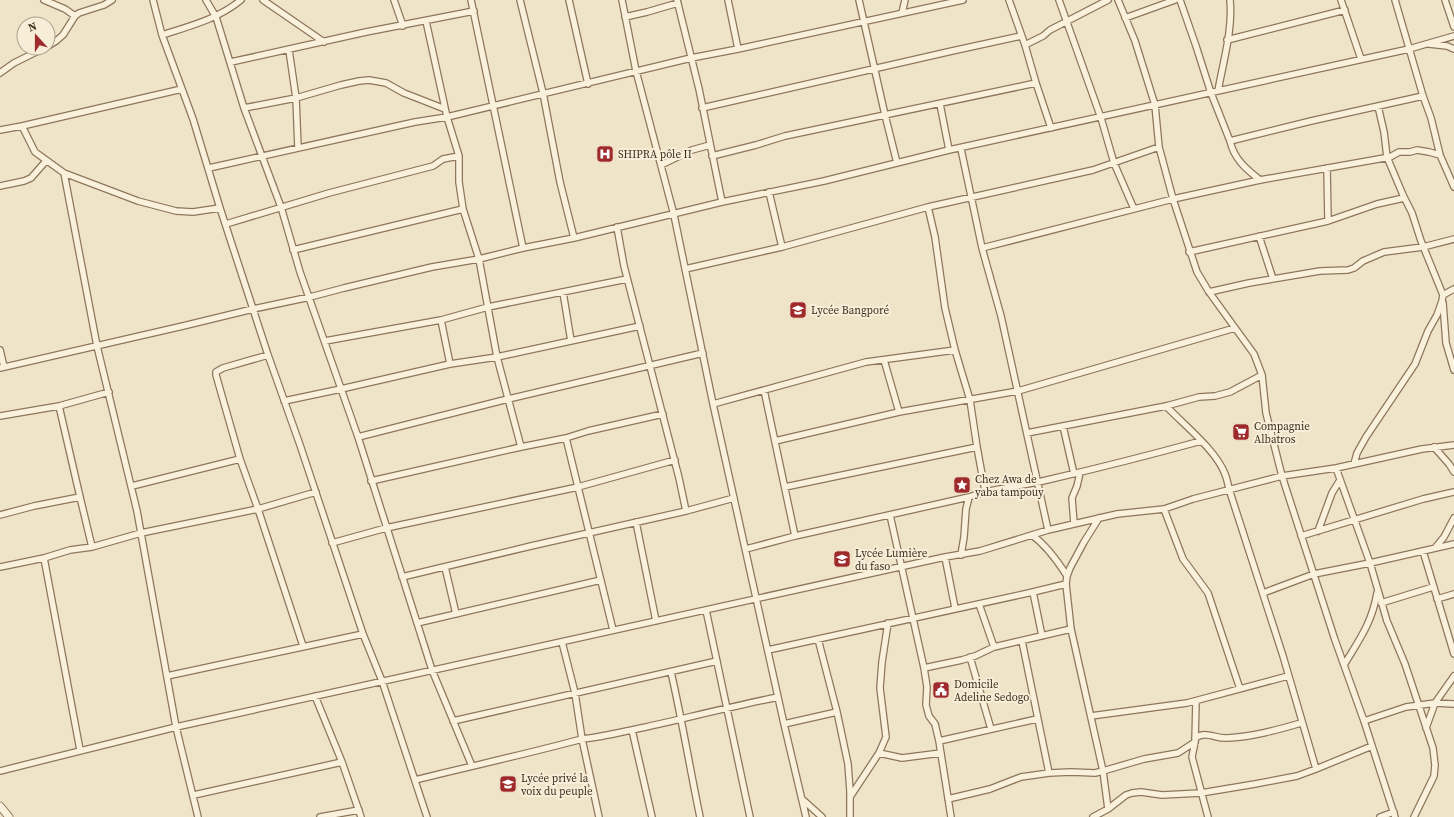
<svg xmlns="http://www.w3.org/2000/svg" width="1454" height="817" font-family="'Source Serif 4',serif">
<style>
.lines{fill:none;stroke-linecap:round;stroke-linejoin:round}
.minor-casing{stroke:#8d765c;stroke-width:8}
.tertiary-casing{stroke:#8d765c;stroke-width:9}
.minor{stroke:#faf1dc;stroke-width:5.5}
.tertiary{stroke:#faf1dc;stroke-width:7}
.labels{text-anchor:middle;stroke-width:4;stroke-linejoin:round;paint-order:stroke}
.poi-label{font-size:11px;fill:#3d2e20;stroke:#f7eed8;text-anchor:start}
</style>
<rect width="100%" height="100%" fill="#f0e4c8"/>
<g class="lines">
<defs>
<path id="minor" d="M44 0 65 9 75 16
M153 0 162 35 193 119 220 208 268 355 300 445 363 634 382 681 427 817
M206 0 216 17 244 108 281 207 300 272 358 437 432 670 472 766
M263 0 324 42
M394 0 403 26
M471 0 523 248
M520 0 543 93 560 182 574 238
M569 0 588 84
M622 0 636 71 674 215 713 404 784 724 806 817
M677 0 699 89 722 202
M728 0 738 49
M859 0 885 115 897 163
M1009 0 1025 45 1036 83 1051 128
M1059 0 1101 118 1114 163 1134 209
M1118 0 1135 41 1155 105 1159 147 1173 199 1197 272 1209 292 1254 354 1262 375 1266 413 1282 476 1335 640 1364 721 1395 817
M1180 0 1196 46 1211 93 1230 141 1311 121 1423 96
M1341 0 1361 59
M1395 0 1423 96 1431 118 1440 155 1454 187
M1445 0 1454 27
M902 13 905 0
M625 17 647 12 678 3
M1125 18 1175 0
M426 21 447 117 459 156V182L463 209 479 259 497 357 521 447
M162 35C190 26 218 19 241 0
M1227 40 1345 10
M1429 44 1447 46 1454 49
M1025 45 1043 36 1050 30 1108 0
M48 46 56 41 63 35 75 16 79 13 104 5 112 0
M289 50 296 98 298 148
M231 62 366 32 474 11
M0 73 14 63 44 48
M1218 91C1223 62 1233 30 1230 0
M940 104 949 150
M244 108 296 98 341 85 359 81 369 80 386 83 404 93 445 109
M702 108 952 51 1021 36
M22 126 182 89
M0 130 22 126 35 152 64 173 138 201 176 211 193 212 220 208
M1230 141C1234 159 1246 169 1260 180
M961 149 982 248 1001 316 1048 530
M712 156 756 145 785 136 1036 83
M661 165 692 150 710 145
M209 168 415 122 447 117 691 58 738 49 963 0
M1327 168 1328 221
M64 173 97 346 137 511 176 727 198 817
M0 186 24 181 31 178 46 161
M769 192 782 247
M928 207 935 237 945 308 955 350 970 400 977 447 985 491
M226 224 329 193 433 166 443 159 459 156
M617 227 624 266 679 478 686 511
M1259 236 1273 279
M982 248 1173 199 1260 180 1390 157 1399 152H1410L1417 150 1429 152 1440 155
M293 250 463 209
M1189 252 1328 221 1377 204 1404 198
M685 269 782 247 928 207 1093 170 1159 147
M563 292 571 341
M1209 292 1249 283 1320 271 1348 270 1354 268 1363 261 1384 252 1423 247 1454 239
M1443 295 1454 289
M1443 303 1446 343 1454 370
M441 320 488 307 627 279
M325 341 441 320 450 364
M0 350 4 367
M268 355 223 368 216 372V375L240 459 258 509 303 646
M884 360 899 412
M0 368 183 326 253 309 310 297 344 288 432 267 479 259 523 248 574 238 722 202 824 181 949 150 1409 49 1454 36
M764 390 795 536
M284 401 341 389 450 364 497 357 640 326
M713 404 866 362 955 350
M59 406 80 497 92 547
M1166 406C1184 425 1216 450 1225 474 1227 479 1228 484 1229 489L1283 656 1316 769
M0 416 59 406 109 392
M1063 426 1074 474
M1027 433 1166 406 1199 397 1215 396 1230 392 1262 375
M358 437 508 399 703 353
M566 438 613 630
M775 441 899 412 1018 391 1235 328
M1434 447 1449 464 1454 472
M1354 464 1357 453 1366 437 1415 364 1428 331 1437 315 1442 301 1443 295 1421 241 1412 213 1403 195 1387 157 1384 132 1378 106
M1336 468 1370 563 1387 621 1405 664 1433 748 1435 765 1434 776 1414 817
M371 481 521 447 566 438 588 431 663 414
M132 486 240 459
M785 487 977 447
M1164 509 1183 559 1208 593 1240 689
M0 515 34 506 80 497
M890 515 924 668 927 687 926 705 929 716 935 724 939 741 951 817
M1099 518 1084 542 1070 568 1067 576 1066 584 1071 629 1103 771 1108 809
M636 522 656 621
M1074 524 1072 498 1077 486 1080 473
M1318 531 1332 493 1340 480
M1032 535C1047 546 1057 560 1067 576
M1301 536 1423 499 1454 492
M332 543 386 528 578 487 675 460
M1435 548 1444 537 1454 518
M746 549 795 536 969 497C994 488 1021 486 1047 480 1099 468 1150 455 1201 441
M1423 551 1454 654
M961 555 964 537 966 509 969 497
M945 557 955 608
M44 558 80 750
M0 567 44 558 70 550 92 547 141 533 258 509 316 492
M445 567 456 614
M402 577 531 546 686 511 734 498
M1033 592 1042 636
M1263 593 1314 574 1370 563 1454 544
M1437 599 1454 594
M1381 603 1433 587
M979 604 994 647
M706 610 750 817
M417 623 601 580
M818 639 837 712 848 764 850 791V817
M1022 641 1049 773
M562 642 575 693 582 739 599 817
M768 650 1033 592 1066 584
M970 657 991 729
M1344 665C1359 640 1372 623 1377 593
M924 668 962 660 975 656 994 647 1071 629
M671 672C682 720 690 769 700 817
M167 676 363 634
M315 696 342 762 361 817
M1196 701 1195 742 1192 757 1208 817
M1091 716 1187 703 1288 676
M453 721 717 661
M1364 721 1406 707 1435 703 1454 704
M784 724 837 712
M1426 728 1435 703 1454 676
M632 730 652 817
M1195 738C1206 730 1215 739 1227 738 1252 737 1277 730 1301 723
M939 741 1037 719
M879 753 902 758 941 753
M0 771 176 727 945 557 980 551 1048 530 1117 514 1164 509 1193 499 1282 476 1336 468 1422 449 1454 445
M415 780C471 766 527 754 582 739 604 737 625 731 646 727 690 717 734 706 778 697
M194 795 342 762
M850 797 879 753 886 737 880 688 882 662 888 623
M802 799 822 817
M948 799 990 789 1021 777 1049 773 1071 772 1095 773 1103 771 1144 759 1178 753 1195 742
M320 817 359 810
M1093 817 1108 809 1126 795 1132 793 1141 792 1162 795 1201 793 1255 784 1297 776 1316 769 1372 746
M1380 817 1394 812"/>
<path id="tertiary" d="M0 806 9 817"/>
</defs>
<use href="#minor" class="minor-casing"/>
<use href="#tertiary" class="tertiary-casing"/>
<use href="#minor" class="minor"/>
<use href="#tertiary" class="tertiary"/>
</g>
<defs>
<symbol id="hospital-square" viewBox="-11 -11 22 22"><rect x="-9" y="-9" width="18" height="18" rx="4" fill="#9e2a2b" stroke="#f7eed8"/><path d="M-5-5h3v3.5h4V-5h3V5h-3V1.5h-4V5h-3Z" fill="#fff"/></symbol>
<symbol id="school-square" viewBox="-11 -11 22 22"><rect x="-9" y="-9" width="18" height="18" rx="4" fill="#9e2a2b" stroke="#f7eed8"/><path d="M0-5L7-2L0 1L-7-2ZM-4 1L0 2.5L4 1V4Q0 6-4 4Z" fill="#fff"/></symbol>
<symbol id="supermarket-square" viewBox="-11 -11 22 22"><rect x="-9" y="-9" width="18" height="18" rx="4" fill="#9e2a2b" stroke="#f7eed8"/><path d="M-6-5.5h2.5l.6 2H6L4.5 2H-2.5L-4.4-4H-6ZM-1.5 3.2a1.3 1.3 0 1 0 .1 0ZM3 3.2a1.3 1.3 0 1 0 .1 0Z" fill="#fff"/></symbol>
<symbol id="sight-square" viewBox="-11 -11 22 22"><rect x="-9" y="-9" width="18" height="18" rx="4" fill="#9e2a2b" stroke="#f7eed8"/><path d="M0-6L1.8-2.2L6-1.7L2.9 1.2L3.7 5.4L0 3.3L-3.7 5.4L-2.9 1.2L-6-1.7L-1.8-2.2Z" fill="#fff"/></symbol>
<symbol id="civic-square" viewBox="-11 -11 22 22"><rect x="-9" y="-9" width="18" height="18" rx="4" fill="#9e2a2b" stroke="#f7eed8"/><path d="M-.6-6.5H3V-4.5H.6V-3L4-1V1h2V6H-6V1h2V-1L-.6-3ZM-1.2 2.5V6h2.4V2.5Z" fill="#fff"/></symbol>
</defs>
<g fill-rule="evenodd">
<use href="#hospital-square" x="595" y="144" width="20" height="20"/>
<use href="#school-square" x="788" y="300" width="20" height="20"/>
<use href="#supermarket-square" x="1231" y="422" width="20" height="20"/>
<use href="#sight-square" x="952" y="475" width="20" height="20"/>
<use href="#school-square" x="832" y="549" width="20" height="20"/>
<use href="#civic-square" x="931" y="680" width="20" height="20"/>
<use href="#school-square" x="498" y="774" width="20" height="20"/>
</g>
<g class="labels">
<g class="poi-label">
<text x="618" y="158">SHIPRA pôle II</text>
<text x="811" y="314">Lycée Bangporé</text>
<text x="1254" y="430">Compagnie<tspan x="1254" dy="13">Albatros</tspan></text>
<text x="975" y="483">Chez Awa de<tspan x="975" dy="13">yaba tampouy</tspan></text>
<text x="855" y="557">Lycée Lumière<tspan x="855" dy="13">du faso</tspan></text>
<text x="954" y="688">Domicile<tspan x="954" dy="13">Adeline Sedogo</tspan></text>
<text x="521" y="782">Lycée privé la<tspan x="521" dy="13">voix du peuple</tspan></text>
</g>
</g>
<g transform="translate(36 36) rotate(339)"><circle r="19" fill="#f7eed8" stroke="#ada18e"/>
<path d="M0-3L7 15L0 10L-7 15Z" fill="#9e2a2b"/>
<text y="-6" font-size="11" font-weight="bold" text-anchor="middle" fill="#3d2e20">N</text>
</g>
</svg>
